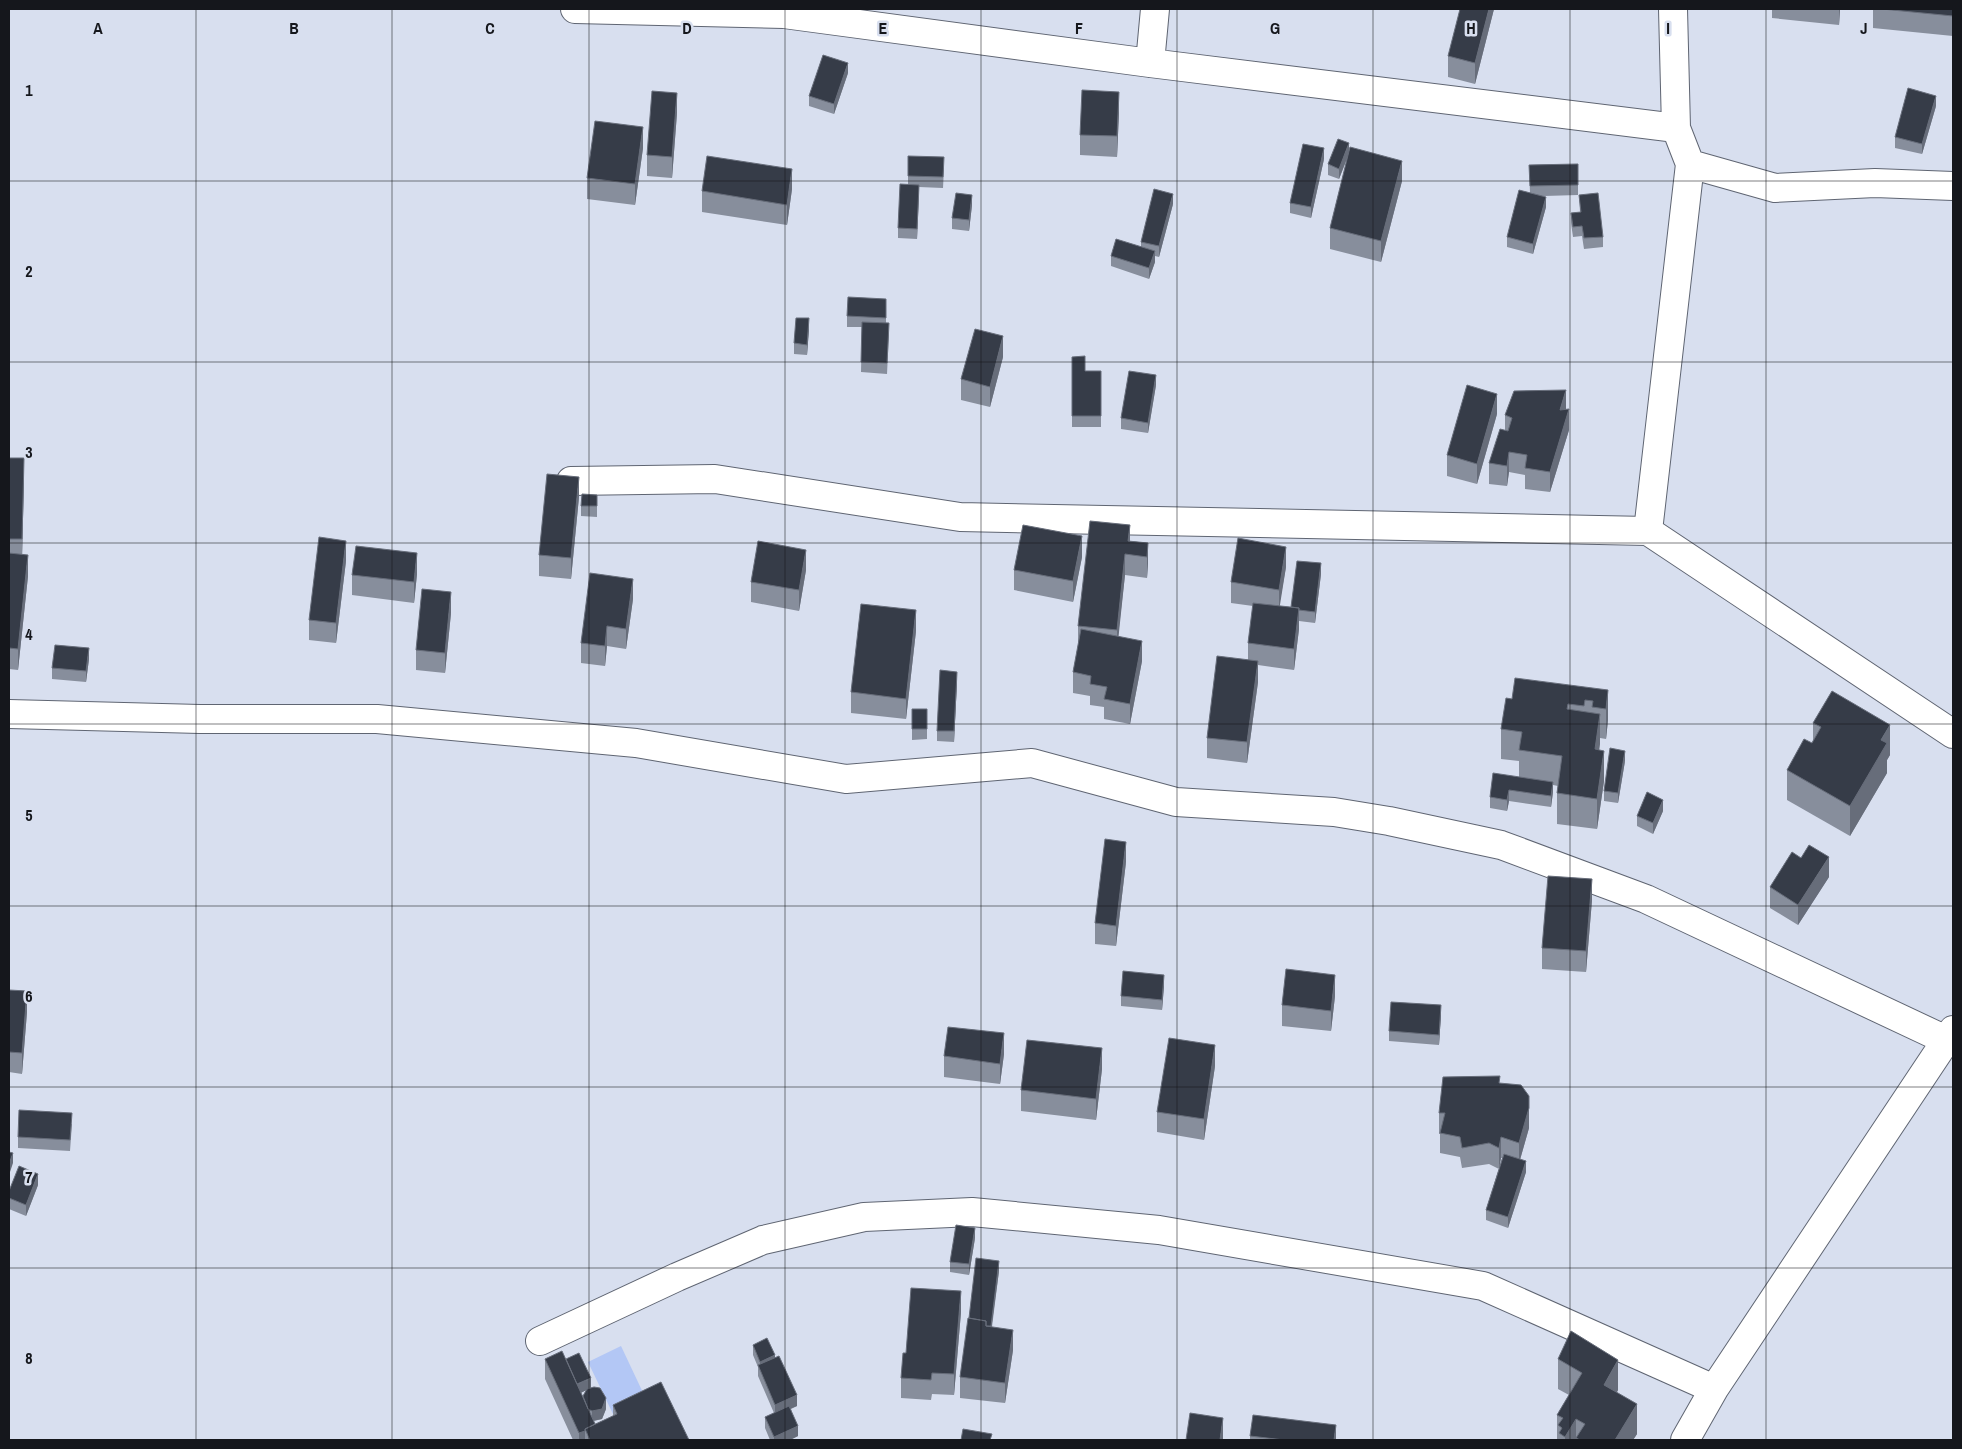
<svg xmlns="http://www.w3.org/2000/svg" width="1962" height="1449" font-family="'Archivo Narrow',sans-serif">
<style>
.green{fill:#b3c7f5}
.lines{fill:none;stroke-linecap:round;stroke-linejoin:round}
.minor-casing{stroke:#5f6572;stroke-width:30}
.minor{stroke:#fff;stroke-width:28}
.wall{fill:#878e9c;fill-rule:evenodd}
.shaded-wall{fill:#676d7a}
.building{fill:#363c48;stroke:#676d7a}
.grid{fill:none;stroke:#15171c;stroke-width:1;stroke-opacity:0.55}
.grid-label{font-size:16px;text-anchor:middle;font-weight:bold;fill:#15171c;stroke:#d8dfef;stroke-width:5;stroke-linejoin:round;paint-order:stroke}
</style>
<rect width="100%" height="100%" fill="#d8dfef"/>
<path class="green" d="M621 1346 646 1399 613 1414 588 1362Z"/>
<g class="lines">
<defs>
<path id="minor" d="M575 9 784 14 1150 63 1676 128
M1150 63 1155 9
M1690 164 1775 188 1875 183 1953 186
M571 481 715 479 960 517 1648 531 1953 734
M1648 531 1690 164 1676 128 1673 9
M9 714 200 719H377L636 743 846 779 1032 763 1176 802 1334 812 1389 821 1501 845 1646 899 1946 1040
M540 1341 677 1277 763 1240 864 1217 972 1212 1159 1230 1483 1286 1714 1389
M1685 1440 1714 1389 1953 1030"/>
</defs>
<use href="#minor" class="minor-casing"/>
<use href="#minor" class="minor"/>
</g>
<path class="wall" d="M1494 9 1475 84 1448 77V56Z
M1772 9H1840L1839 25 1772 18Z
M1873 9H1953V36L1873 28Z
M848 73 834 114 809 106V96Z
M1936 106 1922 154 1895 148V137Z
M1119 112 1117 157 1080 155V135Z
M677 113 672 178 647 176V155Z
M643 148 635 205 587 199V178Z
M1349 151 1402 181 1381 262 1330 249V228L1347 159 1339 179 1328 175V164Z
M908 156 944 168 943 188 919 187 917 239 898 238V228L908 184Z
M1324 159 1311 218 1290 213V203Z
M1578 164V195L1544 196 1546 207 1533 254 1507 247V237L1530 193 1529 165Z
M792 189 787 225 702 212V191Z
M1579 195 1603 237V247L1584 249 1582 236 1573 237 1571 223V213L1580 212Z
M1173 204 1159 257 1155 256V262L1149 279 1111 266V256L1141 247V242Z
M972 205 969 231 952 229V218Z
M886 299V323L889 333 887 374 861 372 862 327H847V316Z
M809 329 807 355 794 354V343Z
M1003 357 990 407 961 400V379Z
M1072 357 1085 371H1101V427H1072Z
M1156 385 1148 433 1121 429V418Z
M1566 409 1569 430 1550 492 1525 489V475L1509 472 1507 486 1489 484V463L1505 430V415Z
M1497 414 1477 484 1447 476V455Z
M9 458 24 478 22 555 28 576 18 670 9 669Z
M597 495V517L581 516V506Z
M579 497 571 579 539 576V555Z
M1130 541 1148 543V563L1147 578 1125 575 1118 636 1142 661 1130 724 1104 719V707L1090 705V696L1073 693V672L1078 645V626Z
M1082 557 1073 602 1014 590V570Z
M346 561 336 643 309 640V620Z
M1286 567 1279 606 1291 607 1321 574 1315 623 1299 621V629L1294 670 1258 665V682L1247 763 1207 758V738L1248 660V643L1253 606 1231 603V582Z
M806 570 799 611 751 602V582Z
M417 574 414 603 352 595V575Z
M633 599 626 649 607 646 605 666 581 663V643Z
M451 613 445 673 416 670V650Z
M916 631 906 719 851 713V692Z
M89 659 86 682 52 679V668Z
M957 682 954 742 937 741V731Z
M1608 690V720L1606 739 1600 738 1599 750 1604 781 1597 829 1557 824V793L1558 786 1553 785V792L1551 807 1509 801 1507 811 1490 808V797L1519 777V761L1501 759V729L1512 699Z
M912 709H927V739L912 740Z
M1813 723 1890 755 1887 760V773L1850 836 1787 800V770L1812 743 1813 740Z
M1625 761 1618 803 1604 801V791Z
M1663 811 1653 834 1637 826V816Z
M1126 862 1116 946 1095 944V923Z
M1829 877 1798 925 1770 908V887Z
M1592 900 1586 972 1542 969V948Z
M1164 986 1162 1010 1121 1006V996Z
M9 990 27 1012 22 1074 9 1072Z
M1335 996 1331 1031 1282 1026V1005Z
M1441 1015 1439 1045 1389 1041V1031Z
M1004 1054 1000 1084 944 1077V1056Z
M1215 1066 1204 1140 1157 1132V1112Z
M1102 1069 1096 1120 1021 1111V1090Z
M1500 1083 1529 1128 1520 1160 1526 1172 1508 1228 1486 1220V1210L1502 1158H1501L1499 1169 1489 1164 1462 1168 1460 1157 1440 1153V1134H1439V1113Z
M72 1124 70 1151 18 1148V1137Z
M38 1185 26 1216 9 1209V1191Z
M975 1238 969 1275 950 1272V1262Z
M999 1271 992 1327 1013 1350 1005 1403 960 1398V1377L969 1318Z
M961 1312 954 1395 932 1394 931 1400 901 1398V1378L906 1353Z
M753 1345 775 1358 797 1406 791 1409 798 1436 790 1440H770L765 1428V1417L774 1413 758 1376V1367L753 1355Z
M545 1359H566L591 1388 606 1409 602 1419 594 1421 595 1424 613 1416V1405L689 1440H573L545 1379ZM586 1390 583 1396 581 1393Z
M1558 1359 1618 1390 1617 1392 1637 1434 1633 1440H1557V1415L1569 1395 1558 1389Z
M1250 1436 1336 1440H1250Z"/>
<path class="shaded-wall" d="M1489 9H1494L1475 84V63Z
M1839 9H1840L1839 25Z
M848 63V73L834 114V104Z
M1119 92V112L1117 157V136Z
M677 93V113L672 178V157Z
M1936 96V106L1922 154V144Z
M643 127V148L635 205V184Z
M1349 143V153L1339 179V169Z
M1324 148V159L1311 218V207Z
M1402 161V181L1381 262V241Z
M792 169V189L787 225V205Z
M919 185V195L917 239V229Z
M1173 194V204L1159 257V246Z
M972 195V205L969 231V220Z
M1546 197V207L1533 254V244Z
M1155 251V262L1149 279V268Z
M809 318V329L807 355V345Z
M1003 336V357L990 407V387Z
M1156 375V385L1148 433V423Z
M1566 390V410H1560Z
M1497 394V414L1477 484V464Z
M1569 409V430L1550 492V472Z
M1509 452V472L1507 486V466Z
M24 458V478L22 560V539Z
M579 477V497L571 579V558Z
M1130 525V546L1128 541Z
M1082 536V557L1073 602V581Z
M346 541V561L336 643V623Z
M1148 543V563L1147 578V557Z
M1286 547V567L1279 611V590Z
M806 550V570L799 611V590Z
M417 553V574L414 603V582Z
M1125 554V575L1117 651V630Z
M28 555V576L18 670V649Z
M1321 563V574L1315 623V612Z
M633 579V599L626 649V629Z
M451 592V613L445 673V653Z
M1299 608V629L1294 670V649Z
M916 610V631L906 719V699Z
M607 626V646L605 666V646Z
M1142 641V661L1130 724V704Z
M89 648V659L86 682V671Z
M1258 661V682L1247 763V742Z
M957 672V682L954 742V731Z
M1608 690V720L1606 739V709Z
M1600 714V744L1595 779V749Z
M1890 725V755L1887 760V773L1850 836V806L1881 740Z
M1604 751V781L1597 829V799Z
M1625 751V761L1618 803V793Z
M1553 782V792L1551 807V796Z
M1509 790V801L1507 811V800Z
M1663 800V811L1653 834V823Z
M1126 842V862L1116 946V926Z
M1829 857V877L1798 925V905Z
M1592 879V900L1586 972V951Z
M1164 975V986L1162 1010V1000Z
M1335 975V996L1331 1031V1011Z
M27 991V1012L22 1074V1053Z
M1441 1005V1015L1439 1045V1035Z
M1004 1033V1054L1000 1084V1064Z
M1215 1045V1066L1204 1140V1119Z
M1102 1048V1069L1096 1120V1099Z
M1529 1096V1128L1519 1163V1143Z
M1501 1137V1158L1499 1169V1148Z
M13 1153V1163L9 1175V1164Z
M1526 1161V1172L1508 1228V1217Z
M38 1174V1185L26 1216V1205Z
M975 1228V1238L969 1275V1264Z
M999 1261V1271L990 1338V1327Z
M961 1291V1312L954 1395V1374Z
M1013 1330V1350L1005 1403V1383Z
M775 1355V1365L760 1370V1362Z
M1618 1360V1390L1604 1415V1385Z
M591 1378V1388L576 1395V1385Z
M797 1395V1406L775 1415V1405Z
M606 1398V1409L602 1419 592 1421V1411Z
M1637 1404V1434L1633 1440H1615Z
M1223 1418V1440H1220Z
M1576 1419V1440H1565V1437Z
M1336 1425V1440H1334Z
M798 1426V1436L790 1440H774V1437Z
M585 1431V1440H579V1433Z"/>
<path class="building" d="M1460 9H1489L1475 63 1448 56Z
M1882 9H1953V16Z
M823 55 848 63 834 104 809 96Z
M1908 88 1936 96 1922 144 1895 137Z
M1082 90 1119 92 1117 136 1080 135Z
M652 91 677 93 672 157 647 155Z
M595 121 643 127 635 184 587 178Z
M1338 139 1349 143 1339 169 1328 164Z
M1303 144 1324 148 1311 207 1290 203Z
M1350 147 1402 161 1381 241 1330 228Z
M707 156 792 169 787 205 702 191Z
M908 156 944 157 943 177 908 176Z
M1578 164V185L1530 186 1529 165Z
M900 184 919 185 917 229 898 228Z
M1154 189 1173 194 1159 246 1141 242Z
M1519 190 1546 197 1533 244 1507 237Z
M956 193 972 195 969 220 952 218Z
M1598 193 1603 237 1584 238 1582 226 1573 227 1571 213 1581 212 1579 195Z
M1116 239 1155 251 1149 268 1111 256Z
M848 297 886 299V318L847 316Z
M796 318H809L807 345 794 343Z
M862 322 889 323 887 363 861 362Z
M975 329 1003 336 990 387 961 379Z
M1085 356V371H1101V416H1072V357Z
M1129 371 1156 375 1148 423 1121 418Z
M1467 385 1497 394 1477 464 1447 455Z
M1566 390 1560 410 1569 409 1550 472 1525 468 1527 455 1509 452 1507 466 1489 463 1500 429 1508 431 1512 418 1505 415 1514 391Z
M9 458H24L22 539H9Z
M547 474 579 477 571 558 539 555Z
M582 494 597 495V506H581Z
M1090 521 1130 525 1128 541 1148 543 1147 557 1125 554 1117 630 1078 626Z
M1023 525 1082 536 1073 581 1014 570Z
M319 537 346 541 336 623 309 620Z
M1238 538 1286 547 1279 590 1231 582Z
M758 541 806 550 799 590 751 582Z
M356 546 417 553 414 582 352 575Z
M9 553 28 555 18 649 9 648Z
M1297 561 1321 563 1315 612 1299 610V608L1291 607Z
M590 573 633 579 626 629 607 626 605 646 581 643Z
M422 589 451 592 445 653 416 650Z
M1253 603 1299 608 1294 649 1248 643Z
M861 604 916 610 906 699 851 692Z
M1081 629 1142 641 1130 704 1104 699 1107 687 1090 684 1091 676 1073 672Z
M55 645 89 648 86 671 52 668Z
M1217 656 1258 661 1247 742 1207 738Z
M940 670 957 672 954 731H937Z
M1515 678 1608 690 1606 709 1592 707 1593 701 1585 700 1584 706 1568 704 1567 709 1600 714 1595 749 1604 751 1597 799 1557 793 1562 756 1519 750 1522 732 1501 729 1506 698 1512 699Z
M1832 691 1890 725 1881 740 1887 743 1850 806 1787 770 1804 739 1812 743 1821 727 1813 723Z
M912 709H927V729H912Z
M1610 748 1625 751 1618 793 1604 791Z
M1493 773 1553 782 1551 796 1509 790 1507 800 1490 797Z
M1647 792 1663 800 1653 823 1637 816Z
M1105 839 1126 842 1116 926 1095 923Z
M1809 845 1829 857 1798 905 1770 887 1792 852 1801 858Z
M1548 876 1592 879 1586 951 1542 948Z
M1286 969 1335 975 1331 1011 1282 1005Z
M1123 971 1164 975 1162 1000 1121 996Z
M9 990 27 991 22 1053 9 1052Z
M1391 1002 1441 1005 1439 1035 1389 1031Z
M948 1027 1004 1033 1000 1064 944 1056Z
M1169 1038 1215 1045 1204 1119 1157 1112Z
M1027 1040 1102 1048 1096 1099 1021 1090Z
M1500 1076 1499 1083 1521 1085 1529 1096V1108L1519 1143 1501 1137 1499 1148 1489 1143 1462 1148 1460 1137 1440 1133 1445 1113H1439L1443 1077Z
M19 1110 72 1113 70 1140 18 1137Z
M9 1152 13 1153 9 1164Z
M1504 1154 1526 1161 1508 1217 1486 1210Z
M19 1166 38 1174 26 1205 9 1198V1191Z
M956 1225 975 1228 969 1264 950 1262Z
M976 1258 999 1261 991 1326H986V1321L969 1318Z
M911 1288 961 1291 954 1374 932 1373 931 1380 901 1378 903 1353H906Z
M968 1318 986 1321V1326L1013 1330 1005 1383 960 1377Z
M1571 1331 1618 1360 1604 1385 1637 1404 1615 1440H1580L1576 1438 1585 1424 1576 1419 1565 1437 1559 1433 1562 1428 1558 1425 1563 1418 1557 1415 1582 1373 1558 1359Z
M767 1338 775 1355 760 1362 753 1345Z
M562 1351 595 1424 585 1429V1431L579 1433 545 1359Z
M579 1353 591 1378 577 1384 566 1359Z
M779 1356 797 1395 775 1405 758 1365Z
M661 1382 689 1440H590L585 1429 617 1414 613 1405Z
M594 1387 600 1388 606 1398 602 1409 592 1411 588 1409 583 1396 587 1389Z
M789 1406 798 1426 774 1437 765 1417Z
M1190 1413 1223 1418 1220 1440H1186Z
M1253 1415 1336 1425 1334 1440H1284L1250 1436Z
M963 1429 992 1434 990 1440H961Z"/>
<path class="grid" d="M196 9V1440M392 9V1440M589 9V1440M785 9V1440M981 9V1440M1177 9V1440M1373 9V1440M1570 9V1440M1766 9V1440M9 181H1953M9 362H1953M9 543H1953M9 724H1953M9 906H1953M9 1087H1953M9 1268H1953"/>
<g class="grid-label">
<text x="98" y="34">A</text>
<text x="294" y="34">B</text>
<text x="490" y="34">C</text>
<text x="687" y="34">D</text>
<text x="883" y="34">E</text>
<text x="1079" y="34">F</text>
<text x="1275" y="34">G</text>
<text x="1471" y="34">H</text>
<text x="1668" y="34">I</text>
<text x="1864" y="34">J</text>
<text x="29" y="96">1</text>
<text x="29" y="277">2</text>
<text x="29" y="458">3</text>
<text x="29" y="640">4</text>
<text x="29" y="821">5</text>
<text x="29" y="1002">6</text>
<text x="29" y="1183">7</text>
<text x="29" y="1364">8</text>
</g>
<rect width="1962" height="1449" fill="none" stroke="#15171c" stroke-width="20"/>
</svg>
